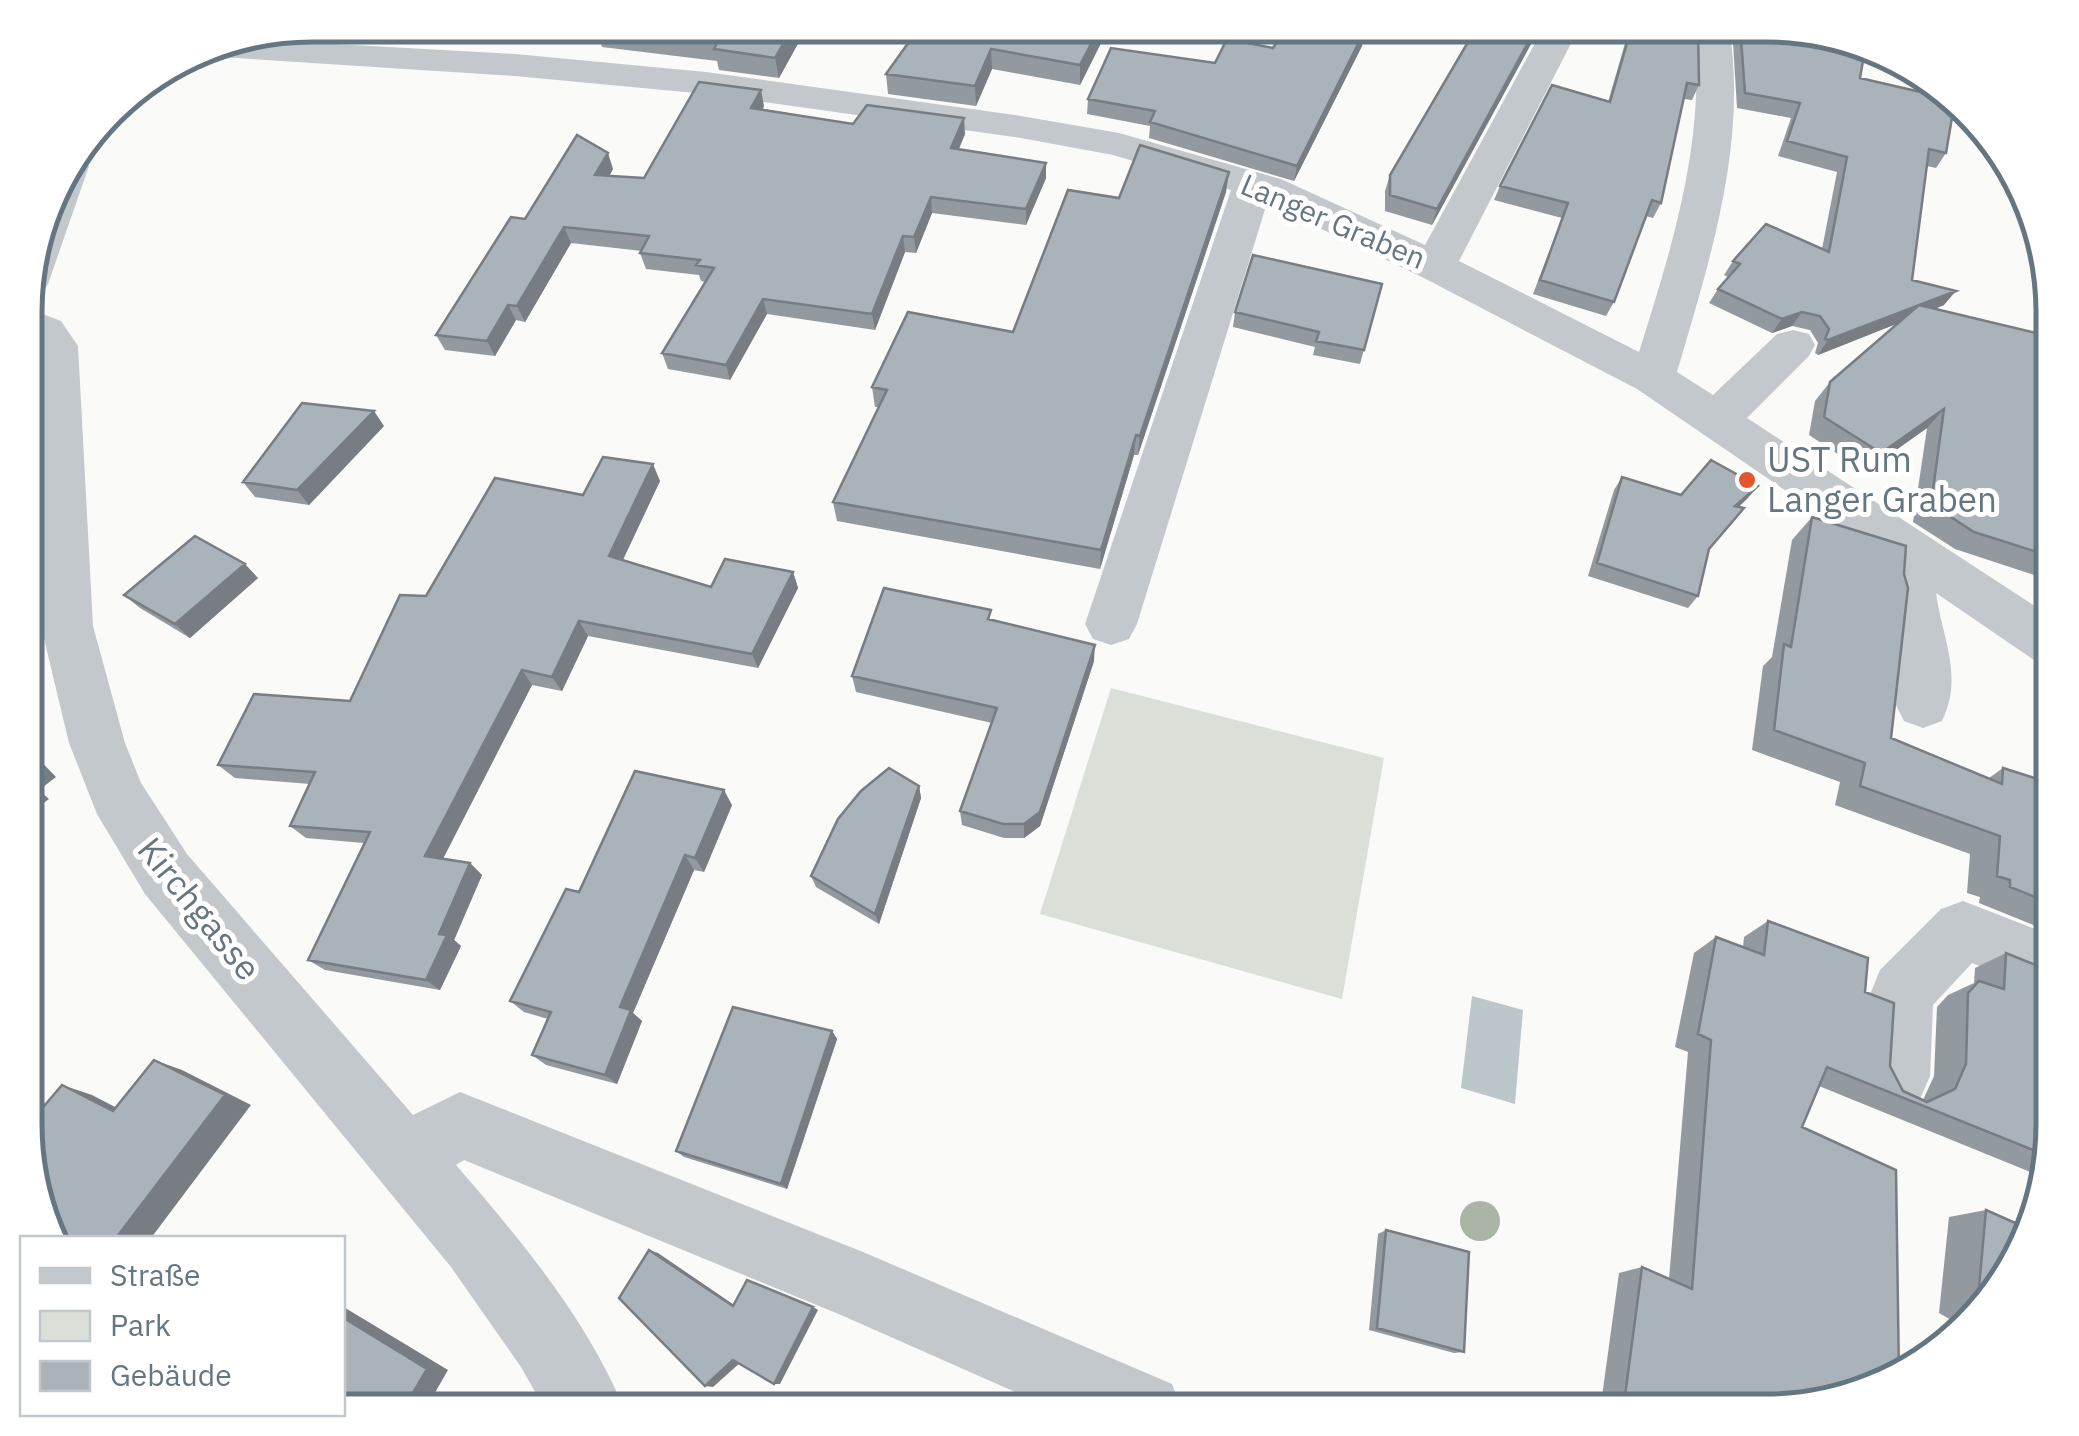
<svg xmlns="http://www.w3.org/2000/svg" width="2079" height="1436" font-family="'IBM Plex Sans',sans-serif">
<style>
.green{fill:#dadfd7}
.water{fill:#bbc7cb}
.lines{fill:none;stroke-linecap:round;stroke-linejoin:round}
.minor{fill:#c3c8cc;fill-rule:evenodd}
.tree{fill:#aab4a7}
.wall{fill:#929a9f}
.shaded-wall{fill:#777d82}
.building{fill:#aab3b9;stroke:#777d82;stroke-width:2.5}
.poi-dot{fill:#e4572e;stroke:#fff;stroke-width:4}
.labels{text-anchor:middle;stroke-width:10;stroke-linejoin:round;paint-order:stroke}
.far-street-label{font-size:30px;fill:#657683;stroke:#fff}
.poi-label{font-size:35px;fill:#657683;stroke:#fff;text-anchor:start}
.street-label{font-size:35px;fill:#657683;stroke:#fff}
.rim{fill:none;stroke:#657683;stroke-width:5}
</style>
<rect width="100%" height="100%" fill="#fafaf8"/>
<path class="green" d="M1111 688 1384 758 1342 999 1040 914Z"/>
<path class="water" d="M1472 996 1523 1010 1515 1104 1461 1088Z"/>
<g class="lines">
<path class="minor" d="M1545 25 1580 26 1459 261 1639 352C1673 244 1706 140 1694 26H1729C1748 144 1710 259 1677 372L1713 395 1777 334 1793 330 1809 334 1815 345 1809 356 1747 418 2053 618V667L2034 660 1936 593C1942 638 1964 676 1942 721L1923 728 1904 721 1896 705 1898 644 1884 597 1887 560 1637 389 1422 277 1267 203 1137 624 1129 639 1111 645 1093 639 1085 624 1231 190 1113 155 1021 138 706 94 515 76 190 55 203 47 244 39 515 54 706 72 1021 116 1119 133 1281 179 1425 245Z
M77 156 89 166 48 284 42 294 27 298C27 249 48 194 77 156Z
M27 308 61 321 78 346 93 626 125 743 141 783 187 854 413 1115 460 1092 863 1252 1172 1384 1182 1411H1058L841 1315 464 1160 456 1165C520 1239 588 1320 625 1411H546L521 1367 451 1267 145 894 97 814 69 743 41 626 34 348 27 342Z
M1963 901 2053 936V996L1972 963 1933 1005 1930 1076 1920 1099 1897 1109 1874 1099 1864 1076 1871 992 1880 970 1941 909Z"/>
</g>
<circle class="tree" cx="1480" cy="1221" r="20"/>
<path class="wall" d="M457 25H517L510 34 458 27Z
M921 25 1107 31 1080 85 992 69 976 106 888 94 886 74Z
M1630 26H1698L1699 85 1692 100 1684 99 1661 203 1653 218 1646 216 1614 302 1606 316 1533 294 1562 218 1494 200 1500 186 1608 102Z
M1732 26H1785L1860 78 1946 153 1936 168 1927 166 1912 280 1944 305 1935 309 2053 337V577L2049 580 1955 549 1913 522 1927 428 1865 472 1809 435 1815 401 1830 382 1896 324 1818 355 1815 353 1818 343 1810 330 1792 326 1772 333 1709 303 1718 289 1728 277 1724 275 1733 261 1822 249 1837 172 1778 156 1791 118 1737 108Z
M596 27 806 29 779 78 719 70 717 61 602 47Z
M1536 28 1531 44 1432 225 1385 211V191L1390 175Z
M1365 30 1362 46 1294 181 1149 138 1150 126 1087 114 1088 99 1215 63 1273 48Z
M764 106 763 109 853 124 965 134 959 149 1046 163V178L1026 225 932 213 916 253 905 252 875 330 767 314 730 380 668 369 662 353 706 282 701 281 699 275 646 269 640 253 642 251 571 243 525 322 516 320 495 356 445 350 436 335 525 219 613 169 609 176 644 178Z
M1226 192 1138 455H1134L1100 569 837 521 833 502 879 407H875L872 387 1013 332 1119 198Z
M1382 284 1360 364 1313 355 1315 347 1233 327 1235 312Z
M384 426 309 505 255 497 243 482Z
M1622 477 1681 495 1758 486 1739 507 1709 550 1698 596 1688 608 1588 576 1614 490Z
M660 481 623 560 711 587 793 572 798 588 758 668 588 636 562 691 532 685 443 859 470 863 482 875 454 940 461 946 440 990 325 970 308 960 364 843 306 838 290 826 310 784 235 778 218 765 350 701 426 596 583 495Z
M1812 517 1891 738 1989 778 2003 768 2053 784V933L1979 903 1980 897 1967 893 1970 854 1835 805 1840 782 1752 750 1763 666 1772 657 1792 540Z
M258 578 190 638 140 608 124 595Z
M992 620 1094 661 1040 826 1024 838H1004L962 825 960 811 992 723 856 692 852 676Z
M919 786 921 798 879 924 816 887 811 876Z
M732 805 704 872 694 870 633 1013 642 1021 617 1084 546 1065 532 1055 548 1019 524 1012 510 1001 579 892Z
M1768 921 1865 992 1890 1066 1903 1091 1923 1100 1934 1076 1937 1007 1948 995 1974 983 1975 968 2006 953 2053 1142 2040 1176 1819 1086 1802 1127 1767 1411H1600L1619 1273 1642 1267 1669 1279 1688 1052 1675 1047 1694 953 1716 937 1743 947 1744 937Z
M832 1031 837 1039 787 1189 684 1157 676 1151Z
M1986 1210 1995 1298 1953 1333V1321L1939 1313 1949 1217Z
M1386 1230 1464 1352 1454 1353 1369 1330 1378 1234Z"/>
<path class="shaded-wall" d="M506 25H517L510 34Z
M794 25H819L806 29 779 78 775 58Z
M1101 25H1108L1107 31 1080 85V65Z
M1536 28 1531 44 1432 225 1437 209Z
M1365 30 1362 46 1294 181 1297 166Z
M991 49 992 69 976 106 975 86Z
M761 90 764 106 755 124 751 108Z
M964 118 965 134 952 164 951 148Z
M608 153 613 169 601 191 595 175Z
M1046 163V178L1026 225V209Z
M1229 172 1226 192 1138 455 1140 436Z
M931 197 932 213 916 253 914 237Z
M564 227 571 243 525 322 517 306Z
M903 236 905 252 875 330 872 314Z
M1956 291 1944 305 1818 355 1828 340Z
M763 299 767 314 730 380 726 365Z
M508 305 516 320 495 356 487 341Z
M1802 312 1792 326 1772 333 1782 319Z
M1944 409 1927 428 1865 472 1881 453Z
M374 411 384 426 309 505 297 490Z
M1136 435 1134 455 1100 569 1101 550Z
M653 464 660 481 617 572 609 556Z
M1758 486 1747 499 1725 519 1735 506Z
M245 564 258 578 190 638 175 624Z
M793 572 798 588 758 668 752 654Z
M579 621 588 636 562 691 552 677Z
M1095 645 1094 661 1040 826 1024 838V824Z
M522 670 532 685 438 868 425 856Z
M27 747 56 777 39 790 49 799 27 815Z
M919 786 921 798 879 924 875 914Z
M724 790 732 805 704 872 695 858Z
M685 855 694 870 633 1013 642 1021 617 1084 605 1075 620 1007Z
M470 863 482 875 454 940 461 946 440 990 426 980 439 934Z
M832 1031 837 1039 787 1189 781 1184Z
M154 1060 182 1070 251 1105 151 1238H116Z
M62 1085 92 1095 142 1121 113 1111Z
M649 1250 658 1253 740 1309 733 1306Z
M342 1306 448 1370 425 1410H403L342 1317Z
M813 1307 818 1310 780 1384H774Z
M733 1360 741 1362 713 1387 705 1386Z"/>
<path class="building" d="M597 25H794L775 58 714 49 718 41 596 27Z
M921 25H1101L1080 65 991 49 975 86 886 74Z
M1287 25H1345L1365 30 1297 166 1150 122 1155 111 1088 99 1111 48 1215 63 1227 39 1273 48Z
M1478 25H1529L1536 28 1437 209 1390 195V175Z
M1632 26H1698L1699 85 1687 83 1661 203 1652 200 1614 302 1540 280 1568 203 1500 186 1552 85 1610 102Z
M1740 26H1785L1864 55 1860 78 1955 100 1946 153 1929 149 1912 280 1956 291 1828 340 1825 339 1829 329 1820 316 1802 312 1782 319 1718 289 1740 264 1733 261 1766 224 1829 252 1847 157 1787 141 1800 103 1745 93Z
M699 82 761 90 751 108 853 124 867 105 964 118 951 148 1046 163 1026 209 931 197 914 237 903 236 872 314 763 299 726 365 662 353 714 268 696 265 700 260 640 253 649 236 564 227 517 306 508 305 487 341 436 335 511 217 525 219 577 135 608 153 595 175 644 178Z
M1140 145 1229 172 1140 436 1136 435 1101 550 833 502 887 390 872 387 908 312 1013 332 1068 190 1119 198Z
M1253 255 1382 284 1364 350 1316 341 1319 332 1235 312Z
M1919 305 2053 337V557L1974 532 1931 504 1944 409 1881 453 1824 417 1830 382Z
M302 403 374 411 297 490 243 482Z
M603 457 653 464 609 556 711 587 725 559 793 572 752 654 579 621 552 677 522 670 425 856 470 863 439 934 447 935 426 980 308 960 370 832 290 826 315 772 218 765 254 694 350 701 400 595 426 596 495 478 583 495Z
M1711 460 1758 486 1735 506 1744 508 1709 549 1698 596 1597 563 1622 477 1681 495Z
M1812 517 1906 546 1904 574 1908 588 1891 738 2002 784 2003 768 2053 784V904L2010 887V880L1997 876 2000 836 1860 786 1865 763 1774 730 1784 644 1791 647Z
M195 536 245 564 175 624 124 595Z
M884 588 991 610 988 619 1095 645 1040 812 1024 824H1003L960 811 997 708 852 676Z
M889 768 919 786 875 914 811 876 838 819 861 791Z
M635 771 724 790 695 858 685 855 620 1007 631 1010 605 1075 532 1055 551 1012 510 1001 566 889 579 892Z
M1768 921 1868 958 1865 992 1894 1003 1890 1066 1903 1091 1927 1102 1955 1089 1966 1064 1968 993 1979 981 2004 989 2006 953 2053 972V1142L2048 1156 1827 1067 1802 1127 1896 1170 1899 1377 1894 1381 1767 1411H1623L1642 1267 1692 1289 1711 1040 1698 1034 1716 937 1764 955Z
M733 1007 832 1031 781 1184 676 1151Z
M154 1060 225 1095 116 1238H54L27 1160V1126L62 1085 113 1111Z
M1986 1210 2022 1226 1995 1298 1980 1310 1977 1309Z
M1386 1230 1469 1252 1464 1352 1377 1328Z
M649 1250 733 1306 747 1280 813 1307 774 1384 733 1360 705 1386 619 1298Z
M342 1317 427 1369 403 1410H342Z"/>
<circle class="poi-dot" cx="1747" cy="480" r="10"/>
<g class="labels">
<g class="far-street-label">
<text transform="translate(1333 222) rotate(23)" y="10">Langer Graben</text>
</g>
<g class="poi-label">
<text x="1767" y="472">UST Rum<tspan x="1767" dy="40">Langer Graben</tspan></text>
</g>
<g class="street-label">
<text transform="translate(199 909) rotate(51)" y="12">Kirchgasse</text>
</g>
</g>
<path d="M0 0H2079V1436H0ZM312 42H1766A270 270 0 0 1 2036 312V1124A270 270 0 0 1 1766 1394H312A270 270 0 0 1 42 1124V312A270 270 0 0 1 312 42Z" fill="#fff" fill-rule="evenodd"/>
<path class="rim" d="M312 42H1766A270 270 0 0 1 2036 312V1124A270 270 0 0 1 1766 1394H312A270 270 0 0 1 42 1124V312A270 270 0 0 1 312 42Z"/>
<rect x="20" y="1236" width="325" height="180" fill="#ffffff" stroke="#c1c8cd" stroke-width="2.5"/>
<rect x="40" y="1268" width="50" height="15" fill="#c3c8cc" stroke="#c1c8cd" stroke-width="2.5"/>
<text x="110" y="1286" font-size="30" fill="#657683">Straße</text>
<rect x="40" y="1311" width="50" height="30" fill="#dadfd7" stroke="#c1c8cd" stroke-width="2.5"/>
<text x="110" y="1336" font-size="30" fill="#657683">Park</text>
<rect x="40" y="1361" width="50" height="30" fill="#aab3b9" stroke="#c1c8cd" stroke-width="2.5"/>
<text x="110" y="1386" font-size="30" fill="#657683">Gebäude</text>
</svg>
